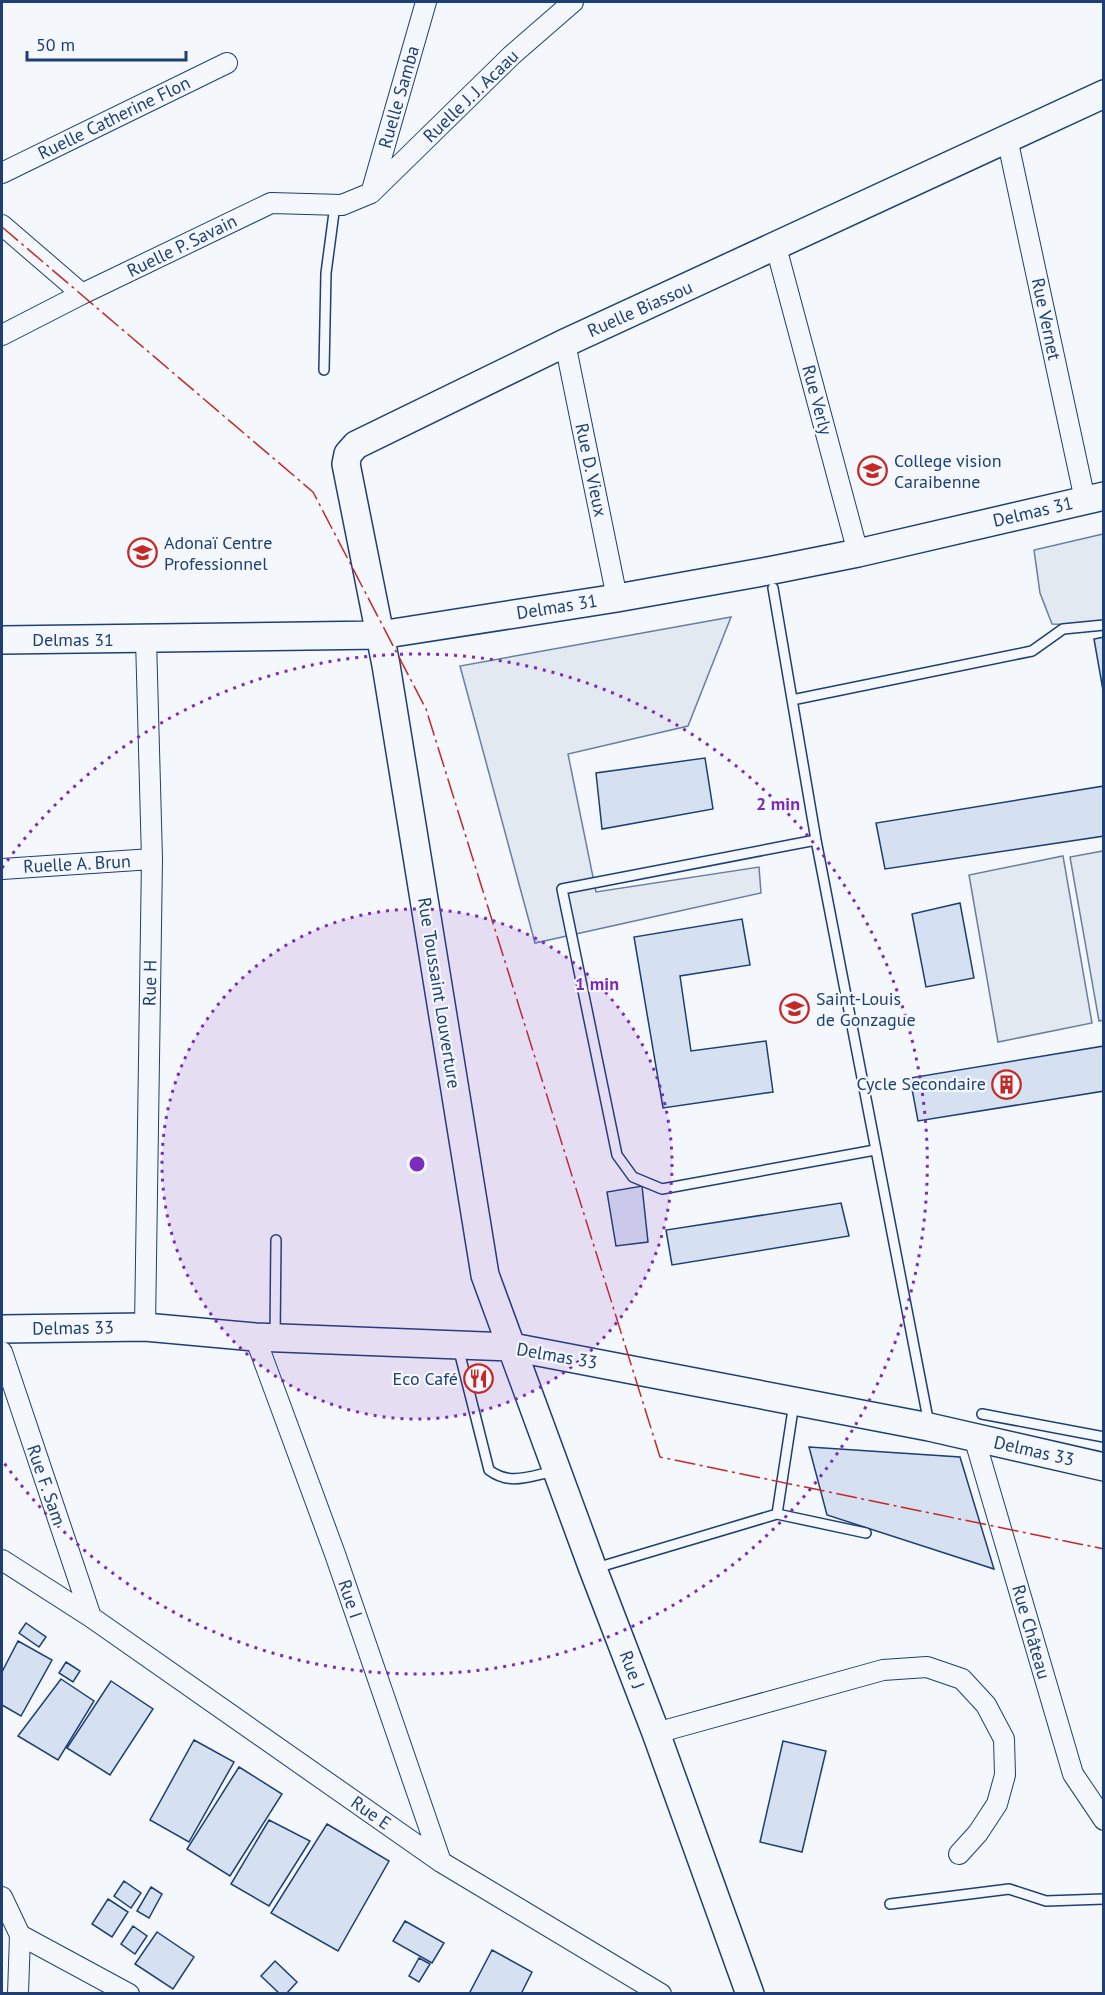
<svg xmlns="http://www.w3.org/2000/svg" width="1105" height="1995" font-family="'PT Sans',sans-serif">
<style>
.green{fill:#e3e9f0;stroke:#687fa3;stroke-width:1.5}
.building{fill:#d5e0f0;stroke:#1d3f73;stroke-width:1.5}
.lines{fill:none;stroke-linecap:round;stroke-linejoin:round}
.lane-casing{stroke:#1d3f73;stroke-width:12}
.street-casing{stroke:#1d3f73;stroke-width:22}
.secondary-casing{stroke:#1d3f73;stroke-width:30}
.lane{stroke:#f4f7fb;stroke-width:9}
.street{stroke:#f4f7fb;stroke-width:20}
.secondary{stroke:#f4f7fb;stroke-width:27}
.power{stroke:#c62828;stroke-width:1.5;stroke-dasharray:21 4.5 3 4.5;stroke-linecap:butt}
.ring{fill:none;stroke:#7b2cbf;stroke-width:3;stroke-dasharray:3 6}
.labels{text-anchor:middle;stroke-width:4.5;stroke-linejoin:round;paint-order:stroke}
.street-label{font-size:18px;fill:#1d3f73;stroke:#f4f7fb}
.poi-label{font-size:18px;fill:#1d3f73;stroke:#f4f7fb;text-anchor:start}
.centre{fill:#7b2cbf;stroke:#f4f7fb;stroke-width:3}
.ring-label{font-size:18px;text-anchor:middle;font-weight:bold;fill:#7b2cbf;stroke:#f4f7fb;stroke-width:4.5;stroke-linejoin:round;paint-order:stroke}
</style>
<rect width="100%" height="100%" fill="#f4f7fb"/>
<path class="green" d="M1103 534V626L1052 624 1040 593 1034 550Z
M731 617 688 726 568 754 596 892 759 867 761 893 535 943 460 666Z
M1103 851 1104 1020 1099 1021 1070 857Z
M1063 856 1092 1023 998 1042 969 875Z"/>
<path class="building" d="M1104 637V696L1094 639Z
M705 758 713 809 602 829 596 773Z
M1104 786V836L885 869 876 823Z
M960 903 974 978 926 987 912 914Z
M742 919 750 965 680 976 691 1051 766 1041 773 1092 663 1108 634 937Z
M1104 1046V1091L918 1121 910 1078Z
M642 1186 648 1242 616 1246 607 1192Z
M841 1203 849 1236 672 1265 666 1230Z
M809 1447 960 1457 994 1569 827 1515Z
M26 1623 46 1637 39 1647 19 1633Z
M18 1641 52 1660 21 1716 2 1705V1672Z
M66 1662 80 1671 73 1682 59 1673Z
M61 1679 94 1701 58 1760 18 1736Z
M111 1681 153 1709 110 1775 67 1748Z
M194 1740 234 1762 189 1842 150 1820Z
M783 1741 826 1751 802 1852 760 1842Z
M239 1767 282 1794 230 1876 187 1849Z
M269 1820 310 1841 269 1906 231 1884Z
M327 1824 389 1861 338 1951 271 1913Z
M124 1881 141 1893 131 1908 114 1896Z
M151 1887 162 1894 149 1918 137 1911Z
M108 1899 128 1912 112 1937 92 1924Z
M405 1921 444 1943 432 1963 393 1941Z
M133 1926 147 1936 135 1954 121 1944Z
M157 1932 194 1957 173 1989 135 1964Z
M492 1950 532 1972 521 1994H469Z
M419 1958 430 1964 419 1982 409 1976Z
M275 1961 297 1982 286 1994H280L261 1976Z"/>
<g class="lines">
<defs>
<path id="lane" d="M324 370 326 273 335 205
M773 588 816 840 929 1424
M792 700 1032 651 1063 629 1104 625
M816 840 562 889 617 1155 633 1177 662 1189 875 1150
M275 1337 276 1240
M458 1347 489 1470C510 1486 530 1476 555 1471
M982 1414 1104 1437
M777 1514 866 1533
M596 1568 777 1514 794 1403
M890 1904 1009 1889 1046 1901 1104 1899"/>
<path id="street" d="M1007 138 1085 500
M2 173 227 63
M372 190 426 2
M2 225 82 294
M776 247 858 553
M2 335 82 294 271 203 342 205 371 193 512 55 573 2
M565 343 617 598
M2 869 152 859
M145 1327 152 859 146 639
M255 1337 335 1554 441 1862
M2 1352 91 1617
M974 1437 1073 1774 1104 1820
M2 1560 91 1617 441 1862 661 1994
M656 1733 883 1670 927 1667 962 1679 986 1705 1004 1739 1005 1775 997 1804 978 1833 959 1854
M2 1897 20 1935 129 1994
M18 1994 20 1935"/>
<path id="secondary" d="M2 640 380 635 617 598 768 571 858 553 1104 496
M2 1329 145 1327 255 1337 512 1347 929 1427 1104 1467
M750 1994 656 1733 593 1569 485 1275 386 665 346 464 348 454 356 445 565 343 1104 94"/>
</defs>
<use href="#lane" class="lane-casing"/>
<use href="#street" class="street-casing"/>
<use href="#secondary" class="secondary-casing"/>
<use href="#lane" class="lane"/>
<use href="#street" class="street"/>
<use href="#secondary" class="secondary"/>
<path class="power" d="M2 227 313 492 426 709 660 1457 1104 1549"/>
</g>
<circle cx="417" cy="1164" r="255" fill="#7b2cbf" fill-opacity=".12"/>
<g class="ring">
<circle cx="417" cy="1164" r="255"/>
<path d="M2 868A510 510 0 1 1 2 1460"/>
</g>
<defs>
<symbol id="school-ring" viewBox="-11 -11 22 22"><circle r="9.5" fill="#f4f7fb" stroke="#c62828" stroke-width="1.5"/><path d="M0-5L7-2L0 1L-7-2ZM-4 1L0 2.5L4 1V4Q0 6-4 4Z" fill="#c62828"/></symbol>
<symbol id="university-ring" viewBox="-11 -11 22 22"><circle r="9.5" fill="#f4f7fb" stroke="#c62828" stroke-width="1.5"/><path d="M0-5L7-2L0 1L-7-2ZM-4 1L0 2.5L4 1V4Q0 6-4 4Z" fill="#c62828"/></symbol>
<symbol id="building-ring" viewBox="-11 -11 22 22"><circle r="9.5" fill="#f4f7fb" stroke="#c62828" stroke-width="1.5"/><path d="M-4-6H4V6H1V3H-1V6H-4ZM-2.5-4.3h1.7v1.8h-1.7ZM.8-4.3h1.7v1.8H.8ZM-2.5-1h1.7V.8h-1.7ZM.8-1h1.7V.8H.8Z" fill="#c62828"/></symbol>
<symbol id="restaurant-ring" viewBox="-11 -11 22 22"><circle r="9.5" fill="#f4f7fb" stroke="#c62828" stroke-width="1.5"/><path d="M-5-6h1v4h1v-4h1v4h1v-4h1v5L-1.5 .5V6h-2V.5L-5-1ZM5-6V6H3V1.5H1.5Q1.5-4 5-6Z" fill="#c62828"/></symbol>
</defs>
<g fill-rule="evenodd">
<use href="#school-ring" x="856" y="454" width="33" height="33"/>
<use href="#university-ring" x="126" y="536" width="33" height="33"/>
<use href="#school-ring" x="778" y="992" width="33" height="33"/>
<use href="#building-ring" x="990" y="1068" width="33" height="33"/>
<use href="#restaurant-ring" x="462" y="1362" width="33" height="33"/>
</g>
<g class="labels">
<g class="street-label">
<text transform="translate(471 96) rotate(-44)" y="6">Ruelle J. J. Acaau</text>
<text transform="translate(399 97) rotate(-74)" y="6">Ruelle Samba</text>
<text transform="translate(114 118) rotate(-26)" y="6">Ruelle Catherine Flon</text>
<text transform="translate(182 246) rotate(-26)" y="6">Ruelle P. Savain</text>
<text transform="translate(640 309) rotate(-24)" y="6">Ruelle Biassou</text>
<text transform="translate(1046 319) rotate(78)" y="6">Rue Vernet</text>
<text transform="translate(817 400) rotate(75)" y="6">Rue Verly</text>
<text transform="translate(591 470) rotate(78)" y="6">Rue D. Vieux</text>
<text transform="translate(1033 512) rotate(-13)" y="6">Delmas 31</text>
<text transform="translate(557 607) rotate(-9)" y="6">Delmas 31</text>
<text x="73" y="646">Delmas 31</text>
<text transform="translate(77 864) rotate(-3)" y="6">Ruelle A. Brun</text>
<text transform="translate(150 983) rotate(-89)" y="6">Rue H</text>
<text transform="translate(439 993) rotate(81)" y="6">Rue Toussaint Louverture</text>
<text transform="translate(73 1328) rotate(-1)" y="6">Delmas 33</text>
<text transform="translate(557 1356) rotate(10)" y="6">Delmas 33</text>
<text transform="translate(1034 1451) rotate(13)" y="6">Delmas 33</text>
<text transform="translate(46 1485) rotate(71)" y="6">Rue F. Sam</text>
<text transform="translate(350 1599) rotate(71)" y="6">Rue I</text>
<text transform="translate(1031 1632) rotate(74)" y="6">Rue Château</text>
<text transform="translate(632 1670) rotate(69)" y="6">Rue J</text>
<text transform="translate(371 1813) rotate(35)" y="6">Rue E</text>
</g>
<g class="poi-label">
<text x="894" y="467">College vision<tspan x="894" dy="21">Caraibenne</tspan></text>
<text x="164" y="549">Adonaï Centre<tspan x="164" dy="21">Professionnel</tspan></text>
<text x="816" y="1005">Saint-Louis<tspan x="816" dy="21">de Gonzague</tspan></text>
<text x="986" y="1090" text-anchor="end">Cycle Secondaire</text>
<text x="458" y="1385" text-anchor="end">Eco Café</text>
</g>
</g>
<circle cx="417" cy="1164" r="9" class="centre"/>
<g class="ring-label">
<text x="778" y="810">2 min</text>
<text x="597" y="990">1 min</text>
</g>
<rect width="1105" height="1995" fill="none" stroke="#1d3f73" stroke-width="6"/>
<path d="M27 51v9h159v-9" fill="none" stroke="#1d3f73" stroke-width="3"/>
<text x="36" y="51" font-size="18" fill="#1d3f73" stroke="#f4f7fb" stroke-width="4.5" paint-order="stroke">50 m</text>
</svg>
